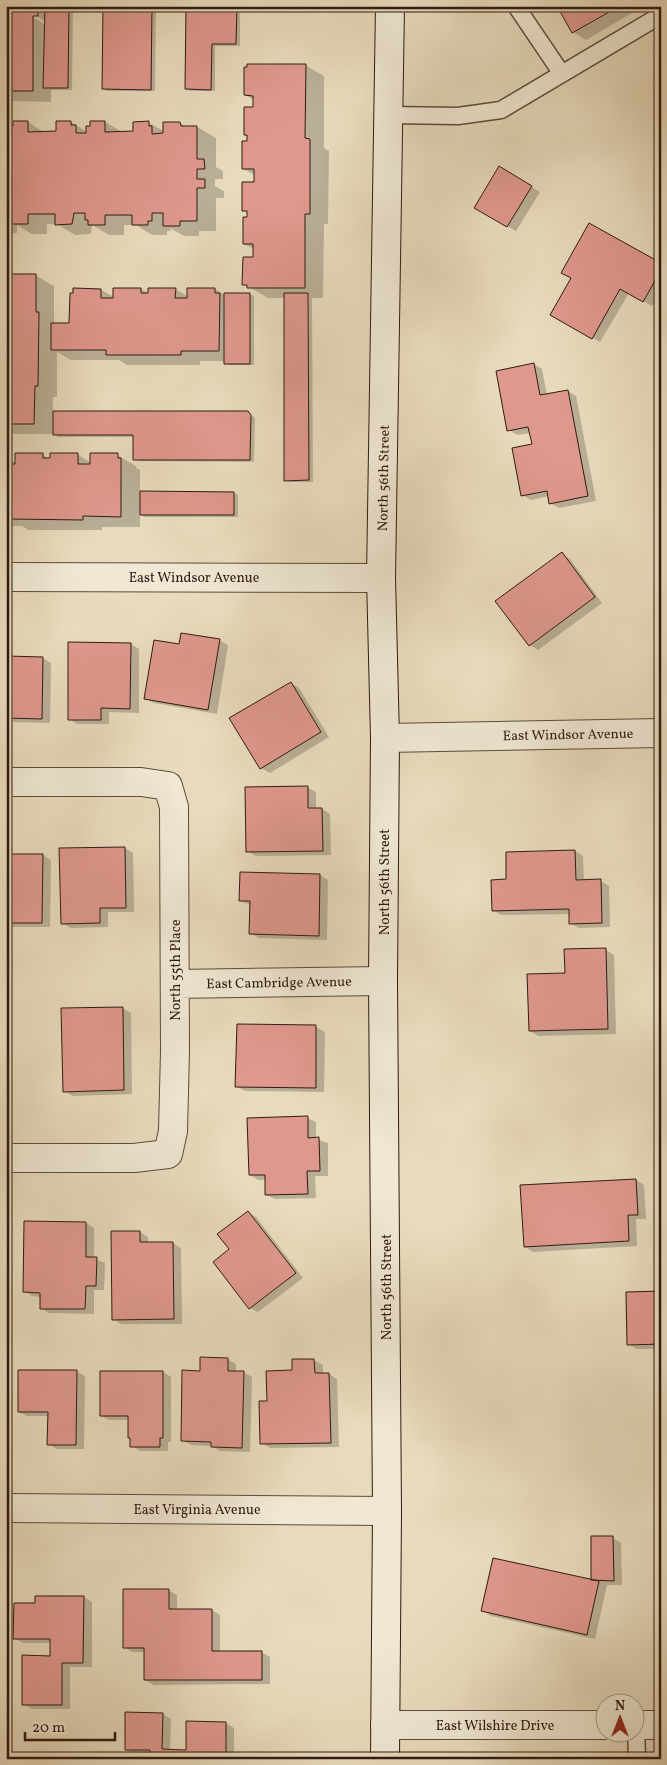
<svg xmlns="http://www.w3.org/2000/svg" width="667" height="1765" font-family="Vollkorn,serif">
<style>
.shadow{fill:#0003;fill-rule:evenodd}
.building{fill:#df988e;stroke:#2f1a11}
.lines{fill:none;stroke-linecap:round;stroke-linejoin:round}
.lane-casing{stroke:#5d4a3c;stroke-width:19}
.street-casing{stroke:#5d4a3c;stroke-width:30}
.secondary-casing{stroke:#2f1a11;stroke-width:30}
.lane{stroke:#f0e8d4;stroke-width:16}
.street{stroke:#f0e8d4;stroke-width:28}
.secondary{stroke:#f0e8d4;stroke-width:28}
.labels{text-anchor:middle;stroke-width:5;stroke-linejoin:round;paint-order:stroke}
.street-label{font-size:14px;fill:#2f1a11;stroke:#f0e8d4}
</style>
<rect width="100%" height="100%" fill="#e8dbbd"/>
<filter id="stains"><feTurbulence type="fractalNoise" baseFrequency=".004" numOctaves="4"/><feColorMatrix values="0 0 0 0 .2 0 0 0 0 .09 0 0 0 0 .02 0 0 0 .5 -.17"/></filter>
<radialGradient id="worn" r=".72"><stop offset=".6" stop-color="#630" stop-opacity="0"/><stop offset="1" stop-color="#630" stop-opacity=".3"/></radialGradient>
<path class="shadow" d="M6 6H73L72 90H51V102L6 101ZM29 12 46 22V25L27 14Z
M104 6H156L155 91H107L103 88Z
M187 6H240V46H215V91H191L187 89Z
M558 6H644L586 40 573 32Z
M305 65 324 76V148L329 151 328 224H324L323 298H312L313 482H290L286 480 285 298H268L244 284 254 258V249L244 244 248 213 243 210 255 183V175L243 169 248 142V136L245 134 254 109V100L245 95Z
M28 122 45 133 57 132 71 122 87 132 92 127V122H105L124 133 134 132 148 122 165 132 180 123 187 127H197L216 138V167L223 171V179H215V186L224 191V198H216V231H199V236H184L170 228 171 231H167V235H152L136 225H124V235H109L92 225 91 234 75 235 57 224H47V234H32L17 225V233L6 234V128L10 130Z
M500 168 540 192 516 231 475 207Z
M661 264V290L652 306 629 293 600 342 552 314Z
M6 275H35L54 286V323L57 325H70L101 290 114 297 141 289 150 294 175 289 189 297 215 289 225 295 250 294 254 296V365H229L225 361H200V365H127L119 360H71L57 352V397H53V412H247L255 418 254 462 139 461 135 459V437H58L54 434H6Z
M534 364 542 369 547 395 568 391 576 396 596 501 559 508 550 503 549 496 531 500 522 495 533 446 531 433 517 435 509 430Z
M43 455 51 460 78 455 92 463 117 455 136 466V468L140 470V492L234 493 238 495V517H145L140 514V527H102V530H29L22 526H6V457L16 463Z
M562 554 570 559 602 603 538 650 530 645Z
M219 640 228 645 217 714 154 703 146 699 180 645Z
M131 644 139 649V713L109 712V724H77L69 719Z
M6 658H43L51 663 50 723 6 722Z
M291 683 299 688 329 737 270 773 261 768 231 719Z
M307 787 316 792V809H322L330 814 331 855 256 856 247 851Z
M125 848 133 853 134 912H108V927L71 928 62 923Z
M575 851 583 856 584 881H601L609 886 610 927 579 928 570 923V914L501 915 493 910 507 881Z
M43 855 51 860 50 927H6V879H11Z
M320 875 328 880 327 940 259 938 250 933 251 905 240 901Z
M606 950 614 955 616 1034 538 1036 530 1031 567 974Z
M122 1008 131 1013 132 1094 73 1096 64 1091Z
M238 1025 316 1027 325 1032 324 1092 245 1091 236 1086Z
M307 1118 316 1122V1139L328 1143V1176H315L316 1198 275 1199 266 1195V1180H258L250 1175Z
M636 1180 644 1185 646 1219H636L637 1246 533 1252 525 1247Z
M248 1212 256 1217 303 1278 258 1312 250 1308 231 1250Z
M86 1223 94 1228V1259L105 1263 104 1290H94V1314L49 1313 41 1308V1297L32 1296 24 1291Z
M6 1227 10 1229 8 1312H6Z
M140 1232 148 1237V1243H173L181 1248 182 1324H121L113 1319Z
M661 1292V1349H637L629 1344Z
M227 1359 236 1364V1372H243L252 1377 250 1452 220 1451 212 1446 191 1445 182 1440 202 1372Z
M314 1360 323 1365V1374H329L337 1379 339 1447 270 1448 262 1443 268 1403 294 1371Z
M76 1371 85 1376 84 1449H57L48 1444 49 1416H27L19 1412Z
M163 1372 171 1377V1442H168V1451H140L132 1446 129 1420H109L101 1416Z
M613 1538 621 1543 622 1585H607L595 1639 491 1616 483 1611 592 1581Z
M168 1590 177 1595V1610H212L220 1615V1652H261L270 1657V1684L154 1685 145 1680V1652H132L124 1647Z
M84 1597 92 1602V1667H70V1709H32L23 1704 51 1657V1643H23L14 1638 36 1604Z
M163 1714 171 1719 170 1751H187L226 1723 234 1728V1759H152V1754H134L126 1749Z
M6 1730 10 1732V1759H6Z"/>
<path class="building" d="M6 6H38V16H33V91H6Z
M45 6H69L68 88H43Z
M103 6H152L151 90 102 89Z
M186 6H237L236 44H212L211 90 185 89Z
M557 6H620L572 33Z
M247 64H306L305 138 310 139V214H305V288H247V285H242L243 257H253V244H243V217H247V211H242V182H254V169H242V141H247V135H244V107H253V96L244 95V67H247Z
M13 121H28V132L56 131V121H71V125H76V133H86V126H90V121H105V132L133 131V122L149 121V126H152V134L163 133V122H180L181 126H197V159H204L205 169H197V179H205V188H197V221H180V226H163V213H152V221H148V225H132V215H105V225H88V220H85V213H74L72 224 55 225V214H28V224H12V220H9V213H6V133H9V126H13Z
M499 166 532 186 507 227 474 208Z
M589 223 661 263V270L643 302 620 289 592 339 550 315 571 278 561 273Z
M6 274H36V312H39L38 386H35L34 424H6Z
M73 288 101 289V298H113V288H141V293H148V288H176L175 298H187V288H215V293H220L219 351H181V355H106V350H51V323H69L70 293H73Z
M224 293H250V364H224Z
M284 293H308L309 480 284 481Z
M534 363 540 395 568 390 588 496 549 504 547 491 521 496 512 448 532 444 528 427 507 431 496 371Z
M53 411H248L251 415 250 460H133V435H53Z
M15 453H43V458H50V453H78V464H90V453H118V458H121V517L83 516V520L9 519V515H6V464H15Z
M140 491 234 492V515H140Z
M562 552 595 597 529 646 495 601Z
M181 633 220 639 208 710 144 699 154 640 179 644Z
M68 642 131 643 130 709 101 708V720H68Z
M6 656 43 657 42 719 6 718Z
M291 682 321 732 260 769 229 718Z
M308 786V808H322L323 851 246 852 245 787Z
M125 847 126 908H100V923L61 924 59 848Z
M575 850 576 880 601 879 602 923 569 924V909L492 911 491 880 506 879V852Z
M10 854H43L42 923H6V878H9Z
M240 872 320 874 319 936 249 934 250 901H239Z
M606 948 608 1029 529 1031 527 974 565 973 564 949Z
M123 1007 124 1090 63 1092 61 1008Z
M237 1024 316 1025V1088L235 1087Z
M308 1116V1138L319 1137 320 1171H307L308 1194 265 1195V1175H249L247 1118Z
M636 1179 638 1215H628L629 1241 524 1247 520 1185Z
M248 1211 296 1273 249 1309 213 1262 229 1249 217 1234Z
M24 1221 86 1222V1257H97L96 1286H86L85 1309H40V1293L23 1292Z
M111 1231H140V1242H173L174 1319 112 1320Z
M661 1291V1344L627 1345 626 1292Z
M200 1357 228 1358V1371H244L242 1448 211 1447V1442L181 1441 182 1370 200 1371Z
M292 1359H314L315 1373H329L331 1443 260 1444 259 1401H267L266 1371 292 1370Z
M18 1370H77L76 1445H47L48 1412H18Z
M100 1371H163V1438H160V1447H130V1438H128V1416H100Z
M591 1536H613L614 1581 591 1580Z
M493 1558 599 1581 587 1635 481 1611Z
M123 1589H169V1609H212V1651H262V1680H144V1648H123Z
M35 1596H84L83 1663H62V1705H22V1655L50 1656V1639H13L14 1603H35Z
M125 1712 163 1713 162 1749 186 1750V1721L226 1722V1759H150V1750H125Z"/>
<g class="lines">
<defs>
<path id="lane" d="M516 6 562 74
M389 115 458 116 501 110 661 15
M636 1725 637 1759"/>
<path id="street" d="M6 577 381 578
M385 738 661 733
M6 782H141L168 786 174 807 175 1051 173 1131 168 1154 134 1158H6
M175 984 383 981
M6 1508 387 1511
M385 1725H604
M634 1725H661"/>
<path id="secondary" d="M385 1759 387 1511 383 981 385 738 381 578 390 6"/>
</defs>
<use href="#lane" class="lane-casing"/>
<use href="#street" class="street-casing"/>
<use href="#secondary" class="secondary-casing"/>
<use href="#lane" class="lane"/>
<use href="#street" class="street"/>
<use href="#secondary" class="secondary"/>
</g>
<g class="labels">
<g class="street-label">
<text transform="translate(383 478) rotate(-89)" y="5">North 56th Street</text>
<text x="194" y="582">East Windsor Avenue</text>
<text transform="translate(568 734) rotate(-1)" y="5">East Windsor Avenue</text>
<text transform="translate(384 882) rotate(-90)" y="5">North 56th Street</text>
<text transform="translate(175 970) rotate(-90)" y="5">North 55th Place</text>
<text transform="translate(279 982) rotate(-1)" y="5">East Cambridge Avenue</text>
<text transform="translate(386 1287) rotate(-90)" y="5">North 56th Street</text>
<text x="197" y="1514">East Virginia Avenue</text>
<text x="495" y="1730">East Wilshire Drive</text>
</g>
</g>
<rect width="667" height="1765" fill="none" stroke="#e8dbbd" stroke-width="25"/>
<rect x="8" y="8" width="652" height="1750" fill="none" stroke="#2f1a11" stroke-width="2.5"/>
<rect x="12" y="12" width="642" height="1740" fill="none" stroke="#2f1a11"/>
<g transform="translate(620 1718)"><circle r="24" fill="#f0e8d4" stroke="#a39686"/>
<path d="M0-4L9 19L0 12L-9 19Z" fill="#8f2418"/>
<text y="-8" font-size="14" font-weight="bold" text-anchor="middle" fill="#2f1a11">N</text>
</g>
<path d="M25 1732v8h90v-8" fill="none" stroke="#2f1a11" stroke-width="2.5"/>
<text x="32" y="1732" font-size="15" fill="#2f1a11" stroke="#f0e8d4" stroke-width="4" paint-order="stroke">20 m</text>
<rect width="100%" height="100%" filter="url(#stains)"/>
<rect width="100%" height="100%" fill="url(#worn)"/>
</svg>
